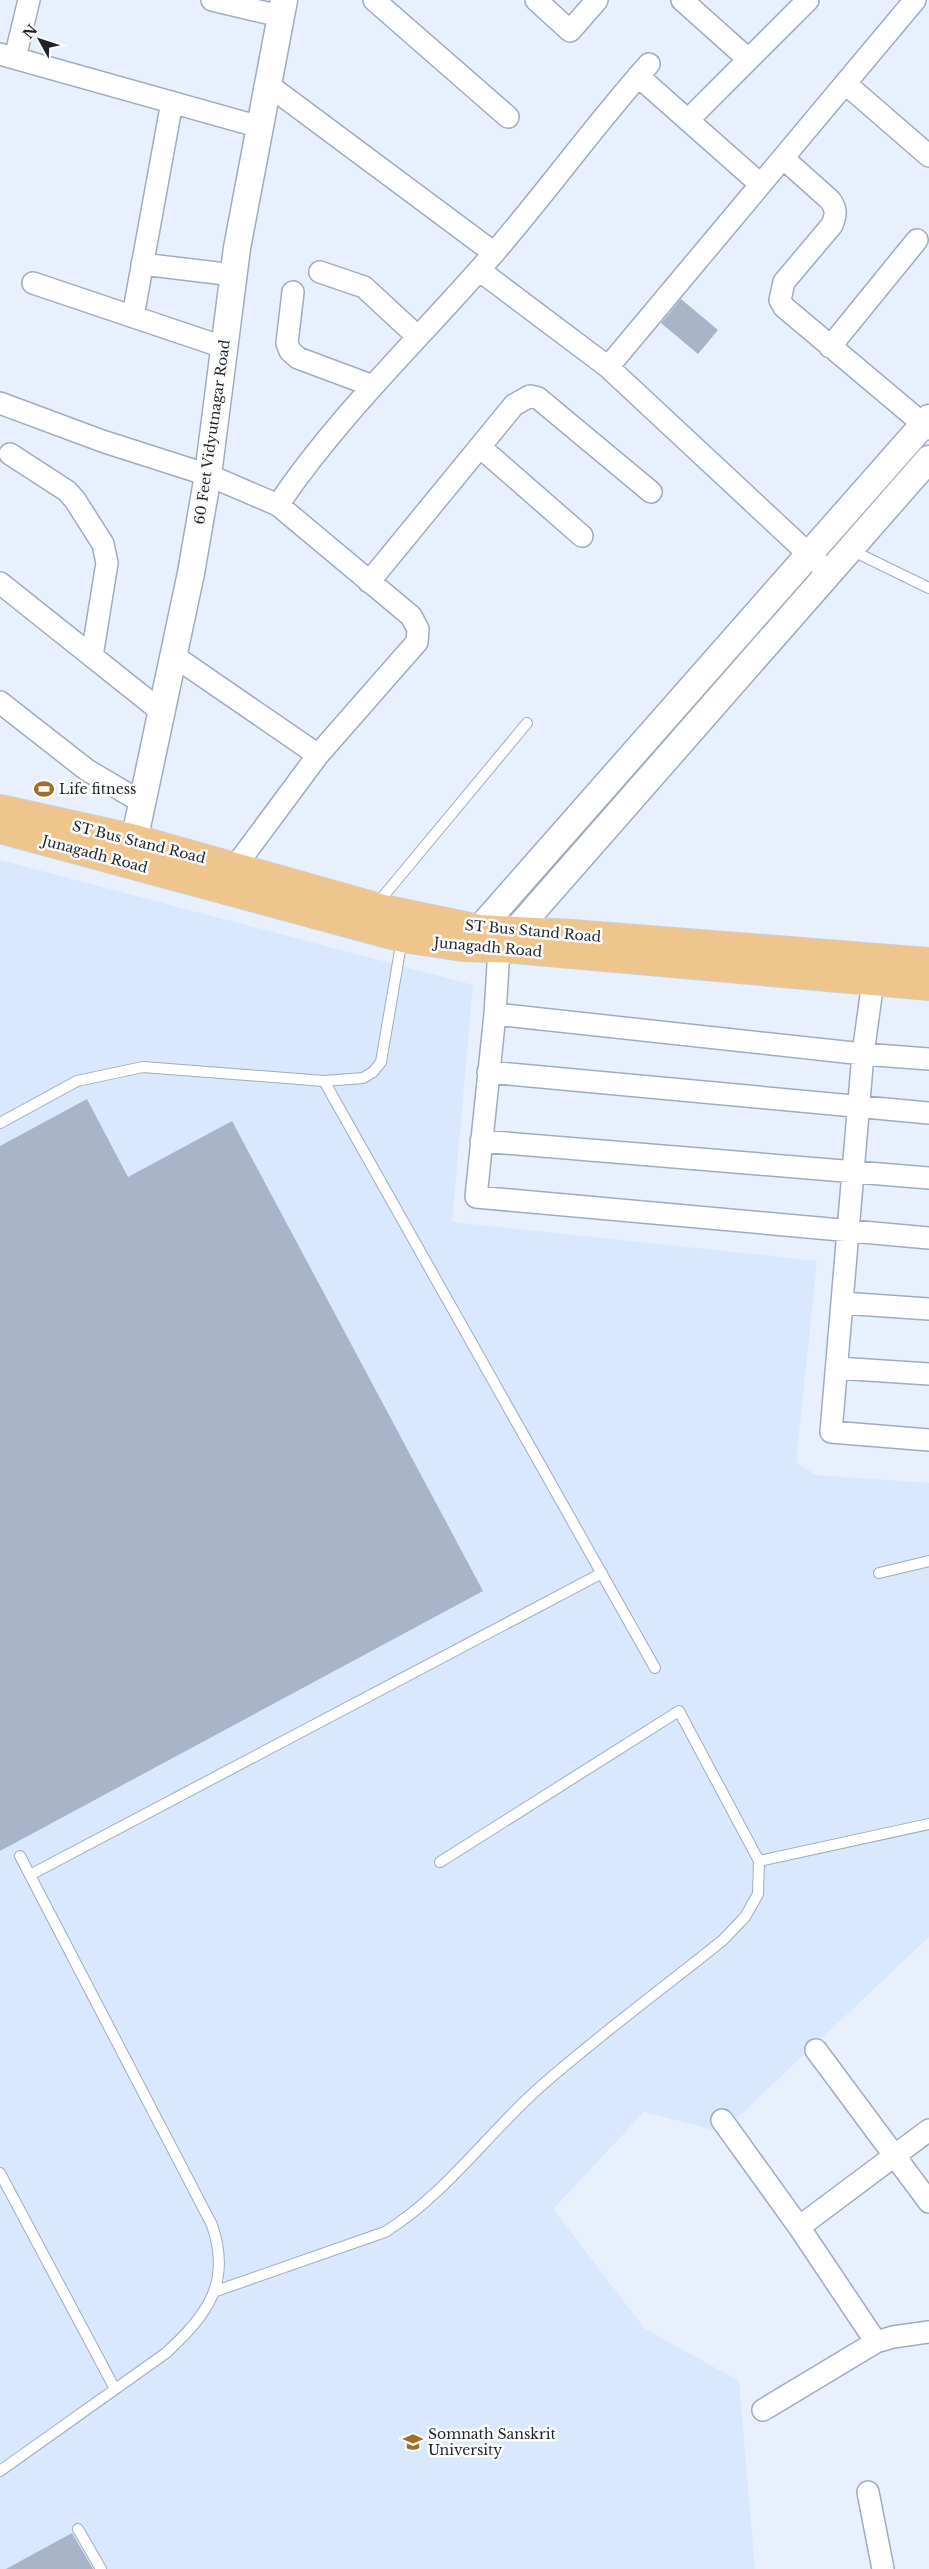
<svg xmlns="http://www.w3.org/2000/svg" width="929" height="2569" font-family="'Libre Baskerville',serif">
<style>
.built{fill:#d9e8fe}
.building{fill:#a8b5c9}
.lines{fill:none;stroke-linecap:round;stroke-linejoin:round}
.service-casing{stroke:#9facc0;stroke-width:12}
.minor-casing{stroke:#9facc0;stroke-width:24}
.tertiary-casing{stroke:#9facc0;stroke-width:29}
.primary-casing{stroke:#cecfd0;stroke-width:30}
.service{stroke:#fff;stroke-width:10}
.minor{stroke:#fff;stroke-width:21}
.tertiary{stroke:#fff;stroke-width:26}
.primary{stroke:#eec58c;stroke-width:28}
.labels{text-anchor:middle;stroke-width:5;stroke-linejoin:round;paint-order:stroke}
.street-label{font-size:14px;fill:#1f242b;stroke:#fcfcfc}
.poi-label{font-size:14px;fill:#1f242b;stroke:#fcfcfc;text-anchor:start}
</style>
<rect width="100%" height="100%" fill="#e7f0fc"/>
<path class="built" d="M0 860 473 985 452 1222 817 1261 796 1462 816 1475 929 1483V1937L722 2132 644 2112 553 2209 645 2329 739 2381 755 2569H0Z"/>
<path class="building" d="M681 299 718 330 698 354 661 323Z
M87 1099 128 1177 232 1121 483 1591 0 1851V1146Z
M72 2533 93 2569H6Z"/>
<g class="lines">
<defs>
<path id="service" d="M851 550 929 588
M376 905 527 723
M324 1081 655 1668
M0 1123 77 1081 143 1067 324 1081 363 1078 373 1072 381 1062 402 939
M879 1573 929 1561
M759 1861 929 1824
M30 1875 602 1573
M0 2173 115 2389
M216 2291 385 2232C446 2194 486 2135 540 2087 598 2036 662 1989 723 1940L745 1917 758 1894 759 1861 679 1711 440 1862
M0 2471 166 2353C207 2315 232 2283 212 2225L20 1856
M78 2529 101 2569"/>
<path id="minor" d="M212 0 280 16
M374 0 508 117
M536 0 570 31 597 0
M682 0 748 59
M0 54 260 127
M15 58 29 0
M638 76 760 184
M267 84 494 253
M846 84 929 156
M688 120 808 0
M783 158 830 200C837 209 836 215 832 225L784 282 780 300 784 307 929 429
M142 264 234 275
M479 270 608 367 829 573
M320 272 364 287 418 337
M33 283 223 347
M293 292 287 343 290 351 298 358 373 386
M133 316 172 102
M830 347 917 240
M608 367 915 0
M0 403 102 441 208 475 278 505 411 616 418 629 417 642 318 755 226 879
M480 447 582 536
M10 454 67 491 75 500 103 544 107 563 92 656
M278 505C336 419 411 347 480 269 539 203 590 130 649 64
M369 582 514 405 530 396 538 398 651 492
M0 583 162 712
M174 656 318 755
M0 702 87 770 143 803
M499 949 495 1014 476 1197 929 1238
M873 981 863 1054 831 1432 929 1440
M495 1014 863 1054 929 1059
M488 1072 929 1113
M481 1141 929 1178
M842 1303 929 1309
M837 1368 929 1374
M816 2050 929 2202
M722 2120 799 2227 876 2342
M799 2227 929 2130
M763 2410 876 2342 893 2337 929 2332
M868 2492 883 2569"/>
<path id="tertiary" d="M130 860 191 573 208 475 237 248 284 0
M467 943 929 418
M505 943 929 459"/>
<path id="primary" d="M0 809 135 839 383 909 479 929 572 934 929 962
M0 829 403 938 463 947 515 949 929 986"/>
</defs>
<use href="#service" class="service-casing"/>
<use href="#minor" class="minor-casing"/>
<use href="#tertiary" class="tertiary-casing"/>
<use href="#primary" class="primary-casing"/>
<use href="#service" class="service"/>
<use href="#minor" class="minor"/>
<use href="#tertiary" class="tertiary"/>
<use href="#primary" class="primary"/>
</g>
<defs>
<symbol id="stadium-bare" viewBox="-9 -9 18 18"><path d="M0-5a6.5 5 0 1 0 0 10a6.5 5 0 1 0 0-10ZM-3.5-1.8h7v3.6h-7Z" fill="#a26f26" stroke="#fcfcfc" stroke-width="2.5" paint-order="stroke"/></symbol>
<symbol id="university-bare" viewBox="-9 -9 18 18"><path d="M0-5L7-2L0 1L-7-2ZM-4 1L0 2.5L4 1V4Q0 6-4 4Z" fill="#a26f26" stroke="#fcfcfc" stroke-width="2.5" paint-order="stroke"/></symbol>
</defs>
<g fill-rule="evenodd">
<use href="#stadium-bare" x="30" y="775" width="28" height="28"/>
<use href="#university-bare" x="399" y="2428" width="28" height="28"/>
</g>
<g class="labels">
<g class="street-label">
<text transform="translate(212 432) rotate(-82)" y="5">60 Feet Vidyutnagar Road</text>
<text transform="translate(139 842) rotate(14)" y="5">ST Bus Stand Road</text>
<text transform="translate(95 854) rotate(15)" y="5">Junagadh Road</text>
<text transform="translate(533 931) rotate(5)" y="5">ST Bus Stand Road</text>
<text transform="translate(488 947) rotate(5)" y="5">Junagadh Road</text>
</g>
<g class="poi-label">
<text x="59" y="794">Life fitness</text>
<text x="428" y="2439">Somnath Sanskrit<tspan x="428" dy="16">University</tspan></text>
</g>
</g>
<g transform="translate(40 40) rotate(310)" stroke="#fcfcfc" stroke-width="4" paint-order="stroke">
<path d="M0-4L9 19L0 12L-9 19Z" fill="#1f242b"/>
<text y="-8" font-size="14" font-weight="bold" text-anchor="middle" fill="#1f242b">N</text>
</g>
</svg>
